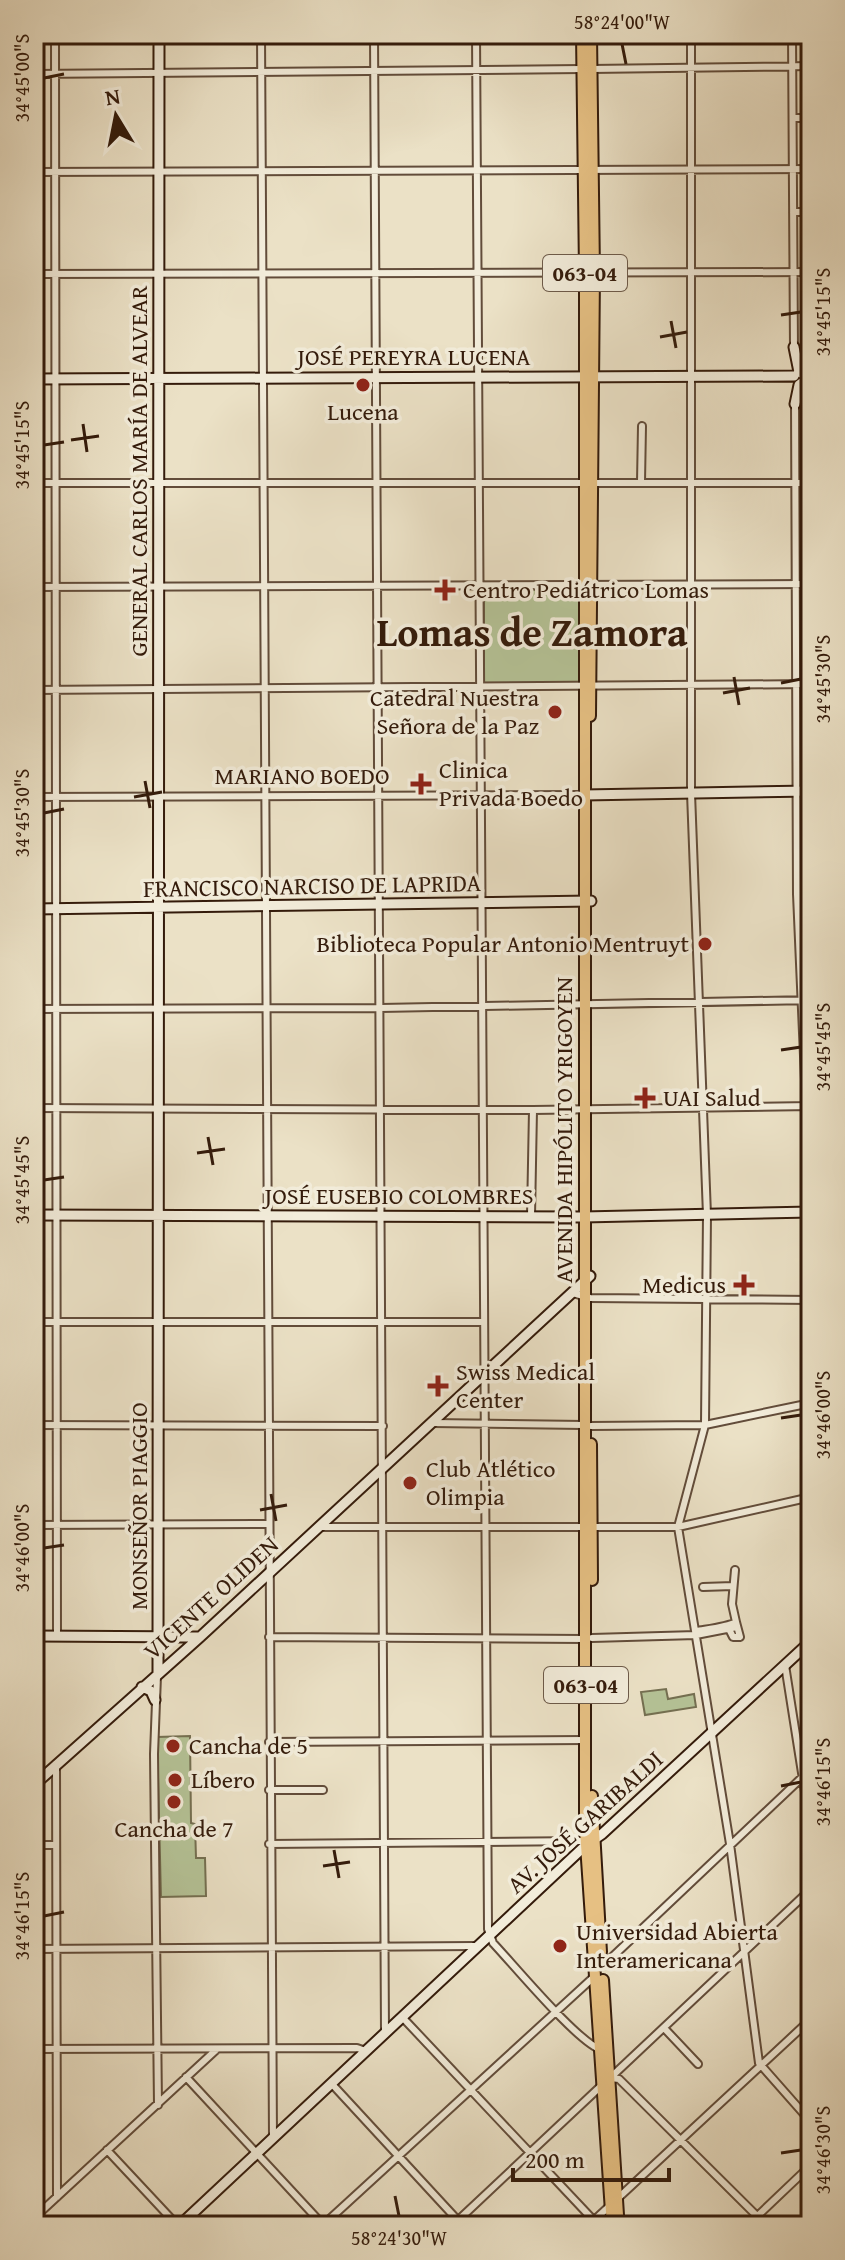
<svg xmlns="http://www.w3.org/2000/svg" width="845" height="2260" font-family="'Gentium Book Plus',serif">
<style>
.green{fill:#b5c397;stroke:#746f51;stroke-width:2}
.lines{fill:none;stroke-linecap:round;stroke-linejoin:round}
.street-casing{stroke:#624c3a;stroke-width:10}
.secondary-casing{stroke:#341b0b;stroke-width:13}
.primary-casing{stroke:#341b0b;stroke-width:14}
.street{stroke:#f2ecda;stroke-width:6}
.secondary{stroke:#f2ecda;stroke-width:9}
.primary{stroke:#e6c083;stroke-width:10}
.ticks{fill:none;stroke:#341b0b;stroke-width:3}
.poi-dot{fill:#8f2418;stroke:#f2ecda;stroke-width:3}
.labels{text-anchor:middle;stroke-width:7;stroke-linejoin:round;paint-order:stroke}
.shield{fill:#f2ecda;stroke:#6d5a49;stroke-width:2}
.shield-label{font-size:22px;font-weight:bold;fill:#341b0b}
.street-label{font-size:24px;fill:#341b0b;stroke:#f2ecda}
.poi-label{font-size:24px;fill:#341b0b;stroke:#f2ecda;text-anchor:start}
.town-label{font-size:40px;font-weight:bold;fill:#341b0b;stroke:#f2ecda}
.neatline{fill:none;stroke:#341b0b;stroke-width:3}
.ticks-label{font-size:20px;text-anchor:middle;fill:#341b0b}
</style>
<rect width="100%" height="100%" fill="#ebe1c6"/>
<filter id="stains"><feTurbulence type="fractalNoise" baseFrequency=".0025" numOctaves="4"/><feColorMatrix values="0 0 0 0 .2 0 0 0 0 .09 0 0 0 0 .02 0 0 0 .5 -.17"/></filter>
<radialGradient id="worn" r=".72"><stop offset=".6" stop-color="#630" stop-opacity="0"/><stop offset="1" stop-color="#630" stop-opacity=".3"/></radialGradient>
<path class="green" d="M484 590H580V684L484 685Z
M666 1689 668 1699 694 1694 696 1707 645 1715 641 1692Z
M190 1736 191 1823 195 1824 196 1858H205L206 1896 161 1897 157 1737Z"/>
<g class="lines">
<defs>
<path id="street" d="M55 34 57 1636
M261 34 273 2138
M374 34 385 2034
M476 34 488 1929 493 1943C513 1964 579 2044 602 2050
M691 34V793L707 1215 705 1425 678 1527 730 1844 759 2063 811 2122
M792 34 794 350
M591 69 811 66
M34 74 582 69
M793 118H811
M34 172 811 169
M793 212H811
M34 274 811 272
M795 402 797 894 811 1218
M641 482 642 426
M34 483H811
M34 587 811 584
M34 690 811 684
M34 797 584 795
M34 1009 381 1008 811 1000
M34 1108 533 1110 811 1106
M531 1216 533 1110
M573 1293 590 1298 811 1300
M34 1322H484
M432 1423 584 1425
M34 1425 383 1426
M591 1426 705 1425 811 1403
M34 1525 269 1524
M319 1527H678L811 1497
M735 1570 732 1604 736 1622
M703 1587 733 1586
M696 1631C707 1629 727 1627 736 1622L740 1637H733L730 1631
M269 1637 585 1639
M592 1638 696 1635 737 1627
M785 1665 811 1830
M157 1676 154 1754 158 2105
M34 1738H40
M269 1742 585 1740
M56 1764 57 2197
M269 1790H323
M269 1844 585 1841
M34 1845H56
M34 1949 476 1946
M602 1963 608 1961 811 1769
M403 2018 599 2226
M664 2028 698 2064
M34 2049 357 2048 366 2051
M186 2077 324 2226
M610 2078 619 2079 767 2226
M609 2079 811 1889
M331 2083 463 2226
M107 2150 178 2226
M34 2218 217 2049
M322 2226 596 1975
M452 2226 601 2086
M588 2226 811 2019
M747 2226 811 2165"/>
<path id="secondary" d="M794 347 799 372 811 377
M34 379 794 376
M795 404 799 385 810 377
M584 795 811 791
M34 909 591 901
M34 1215 583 1217 811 1212
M34 1636 200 1637
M158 1673 159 34
M142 1687 151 1691 155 1700
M34 1785 200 1637 590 1276
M179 2226 586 1845 602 1834 811 1641"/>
<path id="primary" d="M582 34 585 271V1830L612 2226
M590 716 594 273 591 34
M591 1444 592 1580
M592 1796 601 1952
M603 1980 618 2215"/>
</defs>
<use href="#street" class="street-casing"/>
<use href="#secondary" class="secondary-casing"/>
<use href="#primary" class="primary-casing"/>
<use href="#street" class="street"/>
<use href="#secondary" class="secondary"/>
<use href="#primary" class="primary"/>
</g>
<path class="ticks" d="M622 44 626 64M44 78 64 74M781 315 801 312M671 321 676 348M660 337 687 332M83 424 87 452M71 440 99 436M44 445 64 442M734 677 739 705M781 683 801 679M723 693 750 688M145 781 150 808M134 797 162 792M44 813 64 809M781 1050 801 1047M208 1137 213 1165M197 1153 225 1149M44 1180 64 1177M781 1418 801 1415M271 1494 276 1521M260 1510 287 1505M44 1548 64 1545M781 1786 801 1782M334 1850 339 1878M323 1866 350 1862M44 1916 64 1912M781 2153 801 2150M395 2196 399 2216"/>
<g class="poi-dot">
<circle cx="363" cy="385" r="8"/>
<path d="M441 578h8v8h8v8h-8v8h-8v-8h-8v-8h8z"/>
<circle cx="555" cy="712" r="8"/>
<path d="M417 772h8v8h8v8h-8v8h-8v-8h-8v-8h8z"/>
<circle cx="705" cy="944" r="8"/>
<path d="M641 1086h8v8h8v8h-8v8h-8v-8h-8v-8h8z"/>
<path d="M740 1273h8v8h8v8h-8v8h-8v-8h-8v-8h8z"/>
<path d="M434 1374h8v8h8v8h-8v8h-8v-8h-8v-8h8z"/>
<circle cx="410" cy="1483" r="8"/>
<circle cx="173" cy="1746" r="8"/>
<circle cx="175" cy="1780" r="8"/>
<circle cx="174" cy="1802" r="8"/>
<circle cx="560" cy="1946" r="8"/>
</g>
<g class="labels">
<g class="shield">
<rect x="543" y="255" width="84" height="36" rx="6"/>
<rect x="544" y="1667" width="84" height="36" rx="6"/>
</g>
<g class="shield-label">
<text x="585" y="281">063-04</text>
<text x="586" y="1693">063-04</text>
</g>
<g class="street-label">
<text x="414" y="365">JOSÉ PEREYRA LUCENA</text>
<text transform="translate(139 471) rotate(-90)" y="8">GENERAL CARLOS MARÍA DE ALVEAR</text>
<text x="302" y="784">MARIANO BOEDO</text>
<text transform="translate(312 886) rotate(-1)" y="8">FRANCISCO NARCISO DE LAPRIDA</text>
<text transform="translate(564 1130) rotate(-90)" y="8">AVENIDA HIPÓLITO YRIGOYEN</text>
<text x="399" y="1204">JOSÉ EUSEBIO COLOMBRES</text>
<text transform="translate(139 1506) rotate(-90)" y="8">MONSEÑOR PIAGGIO</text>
<text transform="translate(211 1598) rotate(-42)" y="8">VICENTE OLIDEN</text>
<text transform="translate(585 1822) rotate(-42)" y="8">AV. JOSÉ GARIBALDI</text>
</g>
<g class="poi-label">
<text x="363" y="420" text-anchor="middle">Lucena</text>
<text x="463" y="598">Centro Pediátrico Lomas</text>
<text x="539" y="706" text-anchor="end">Catedral Nuestra<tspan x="539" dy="28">Señora de la Paz</tspan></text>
<text x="439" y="778">Clinica<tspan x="439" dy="28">Privada Boedo</tspan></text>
<text x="689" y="952" text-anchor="end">Biblioteca Popular Antonio Mentruyt</text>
<text x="663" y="1106">UAI Salud</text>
<text x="726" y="1293" text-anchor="end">Medicus</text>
<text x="456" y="1380">Swiss Medical<tspan x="456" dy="28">Center</tspan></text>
<text x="426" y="1477">Club Atlético<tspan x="426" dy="28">Olimpia</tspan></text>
<text x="189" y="1754">Cancha de 5</text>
<text x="191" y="1788">Líbero</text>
<text x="174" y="1837" text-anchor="middle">Cancha de 7</text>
<text x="576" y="1940">Universidad Abierta<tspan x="576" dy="28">Interamericana</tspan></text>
</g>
<g class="town-label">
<text x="532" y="646">Lomas de Zamora</text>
</g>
</g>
<rect width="845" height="2260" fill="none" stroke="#ebe1c6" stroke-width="88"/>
<g transform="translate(116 116) rotate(350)" stroke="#f2ecda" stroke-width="6" paint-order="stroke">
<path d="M0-6L14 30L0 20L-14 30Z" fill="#341b0b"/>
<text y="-12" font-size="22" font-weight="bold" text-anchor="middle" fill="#341b0b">N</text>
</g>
<path d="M513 2168v12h156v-12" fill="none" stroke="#341b0b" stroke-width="4"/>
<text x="525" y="2168" font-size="24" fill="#341b0b" stroke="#f2ecda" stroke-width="6" paint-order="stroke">200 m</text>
<rect x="44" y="44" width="757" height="2172" class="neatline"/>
<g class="ticks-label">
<text x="622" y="29">58°24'00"W</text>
<text transform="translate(22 78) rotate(-90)" y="7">34°45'00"S</text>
<text transform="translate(823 312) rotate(-90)" y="7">34°45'15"S</text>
<text transform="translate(22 445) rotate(-90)" y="7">34°45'15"S</text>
<text transform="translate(823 679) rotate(-90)" y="7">34°45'30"S</text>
<text transform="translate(22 813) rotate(-90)" y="7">34°45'30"S</text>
<text transform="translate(823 1047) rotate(-90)" y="7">34°45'45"S</text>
<text transform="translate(22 1180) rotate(-90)" y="7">34°45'45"S</text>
<text transform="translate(823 1415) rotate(-90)" y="7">34°46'00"S</text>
<text transform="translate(22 1548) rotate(-90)" y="7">34°46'00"S</text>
<text transform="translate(823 1782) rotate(-90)" y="7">34°46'15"S</text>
<text transform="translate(22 1916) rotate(-90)" y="7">34°46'15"S</text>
<text transform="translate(823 2150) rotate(-90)" y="7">34°46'30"S</text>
<text x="399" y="2245">58°24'30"W</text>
</g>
<rect width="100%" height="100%" filter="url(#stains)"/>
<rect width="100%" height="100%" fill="url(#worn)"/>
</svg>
